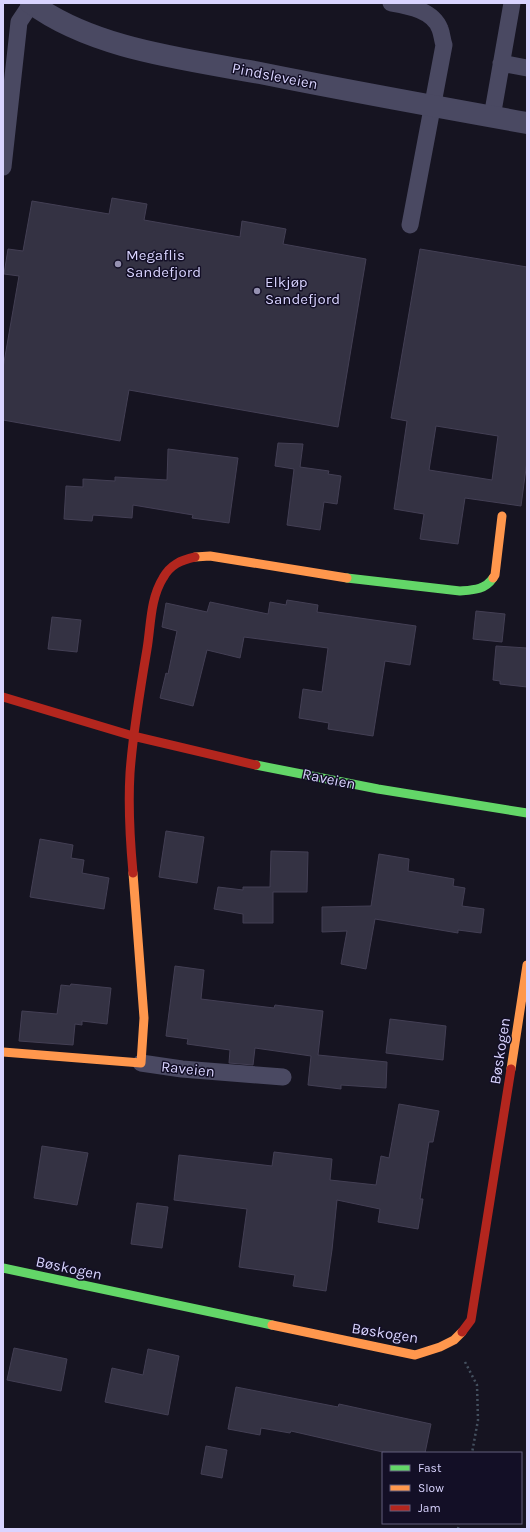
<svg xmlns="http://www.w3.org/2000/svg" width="530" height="1532" font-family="Karla,sans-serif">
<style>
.building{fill:#343243;stroke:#433f54;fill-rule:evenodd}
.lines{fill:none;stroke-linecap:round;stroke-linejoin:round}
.path{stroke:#44505f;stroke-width:2.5;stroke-dasharray:2 3;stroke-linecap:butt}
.lane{stroke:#4a4962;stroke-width:17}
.street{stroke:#4a4962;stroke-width:22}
.fast{stroke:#63d668;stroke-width:9}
.slow{stroke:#ff974d;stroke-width:9}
.jam{stroke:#b3261e;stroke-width:9}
.poi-dot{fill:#9591b1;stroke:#130f26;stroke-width:1.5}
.labels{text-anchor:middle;stroke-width:3;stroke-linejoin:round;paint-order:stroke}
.street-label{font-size:15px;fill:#d9d4ff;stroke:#130f26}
.poi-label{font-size:15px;fill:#d9d4ff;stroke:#130f26;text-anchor:start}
</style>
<rect width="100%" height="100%" fill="#161421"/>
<path class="building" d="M112 198 147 204 144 220 240 237 242 221 286 229 283 244 366 259 338 427 129 390 120 441 3 420V368L19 276 4 274 8 249 23 251 32 201 109 214Z
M420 249 527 267V461L521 506 465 498 458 544 420 539 424 514 394 509 407 421 391 418ZM436 426 498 436 492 480 429 470Z
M278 443 303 444 300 467 329 471 328 474 341 476 337 504 324 502 320 530 287 525 294 469 275 466Z
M168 449 238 458 229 523 192 518 193 515 133 505 132 518 93 515 92 521 64 519 66 486 83 487V479L115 481V477L167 480Z
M287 600 318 605 317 612 416 626 410 665 385 661 373 736 328 729 329 723 299 718 303 689 322 692 328 648 244 637 240 658 207 650 193 706 160 698 166 673 168 674 177 631 162 627 166 603 207 612 210 602 268 614 270 602 286 605Z
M476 611 505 614 502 642 473 639Z
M52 617 81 620 77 652 48 649Z
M496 646 527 648V687L500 684V681L493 680Z
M166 831 204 837 197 883 159 877Z
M40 839 73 845 71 858 84 860 82 873 109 878 104 909 30 897Z
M271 851 308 852 307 892H273V923H243V914L214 909 218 887 243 890V887H270Z
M379 854 409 859 408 871 454 879 453 886 465 888 462 906 484 909 481 933 458 930V933L375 919 366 969 341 964 347 931 322 932V907L371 906Z
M175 966 204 970 201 999 274 1008 275 1005 323 1011 318 1055 387 1062 386 1088 341 1085V1089L308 1085 311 1056 255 1048 253 1065 229 1063 230 1050 187 1044 188 1039 166 1036Z
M71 984 111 988 107 1024 82 1021V1025L75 1024 73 1045 19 1041 22 1011 57 1014 61 985 70 986Z
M390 1019 446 1026 443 1060 386 1053Z
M399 1104 439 1111 433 1142H429L420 1199H423L418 1229 378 1222 380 1209 337 1200 332 1250 326 1291 293 1286 295 1275 239 1267 247 1209 174 1200 179 1155 272 1166 274 1152 332 1159 330 1180 376 1185 381 1156 389 1158Z
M42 1146 88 1153 77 1205 34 1198Z
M137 1203 168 1207 162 1248 131 1244Z
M14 1348 67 1359 61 1391 7 1380Z
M148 1349 179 1356 168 1415 105 1402 112 1368 143 1375Z
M236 1387 338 1407 339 1404 431 1424 425 1453H387L291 1431 290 1433 261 1428 260 1435 228 1429Z
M206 1446 227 1450 222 1478 201 1474Z"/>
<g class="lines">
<path class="path" d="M465 1362 477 1385 478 1420 472 1453
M458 1529 459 1523"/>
<path class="lane" d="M391 3C408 6 433 10 440 29 442 34 442 39 444 45L410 225
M501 63 527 68
M492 117 512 3
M3 167 19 22 31 4
M141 1063 182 1069 283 1077"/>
<path class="street" d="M31 3C93 49 185 59 260 73 349 91 438 107 527 123"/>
<path class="fast" d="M347 578 460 591C473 590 485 590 493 578
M256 765 378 789 527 813
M3 1268 272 1325"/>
<path class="slow" d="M195 557 210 556 347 578
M493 578 495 575 502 516
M3 1052 141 1063 144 1018 133 873
M511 1069 527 965
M272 1325 415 1355 440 1347 454 1340 462 1332"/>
<path class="jam" d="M3 697 133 736 256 765
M133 873C130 840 128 806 130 773 133 731 140 690 147 649 151 625 150 599 163 578 170 565 181 560 195 557
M462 1332 471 1320 511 1069"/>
</g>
<g class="poi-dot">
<circle cx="118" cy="264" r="4"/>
<circle cx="257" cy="291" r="4"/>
</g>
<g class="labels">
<g class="street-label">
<text transform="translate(275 76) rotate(11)" y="5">Pindsleveien</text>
<text transform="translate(329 779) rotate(12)" y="5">Raveien</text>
<text transform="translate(500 1051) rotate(-81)" y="5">Bøskogen</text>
<text transform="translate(188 1069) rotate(6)" y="5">Raveien</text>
<text transform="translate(69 1268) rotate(12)" y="5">Bøskogen</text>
<text transform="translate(385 1333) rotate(9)" y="5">Bøskogen</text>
</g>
<g class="poi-label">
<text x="126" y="260">Megaflis<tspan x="126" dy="17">Sandefjord</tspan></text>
<text x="265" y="287">Elkjøp<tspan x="265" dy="17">Sandefjord</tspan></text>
</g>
</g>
<rect width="530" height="1532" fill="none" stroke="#d9d4ff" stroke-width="8"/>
<rect x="382" y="1452" width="140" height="72" fill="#130f26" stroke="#625e7d"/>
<rect x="390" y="1465" width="20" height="6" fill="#63d668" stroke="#625e7d"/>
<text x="418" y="1472" font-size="12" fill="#d9d4ff">Fast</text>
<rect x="390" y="1485" width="20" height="6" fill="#ff974d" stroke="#625e7d"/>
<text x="418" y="1492" font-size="12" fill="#d9d4ff">Slow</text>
<rect x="390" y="1505" width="20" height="6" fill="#b3261e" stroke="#625e7d"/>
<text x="418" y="1512" font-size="12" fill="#d9d4ff">Jam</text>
</svg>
